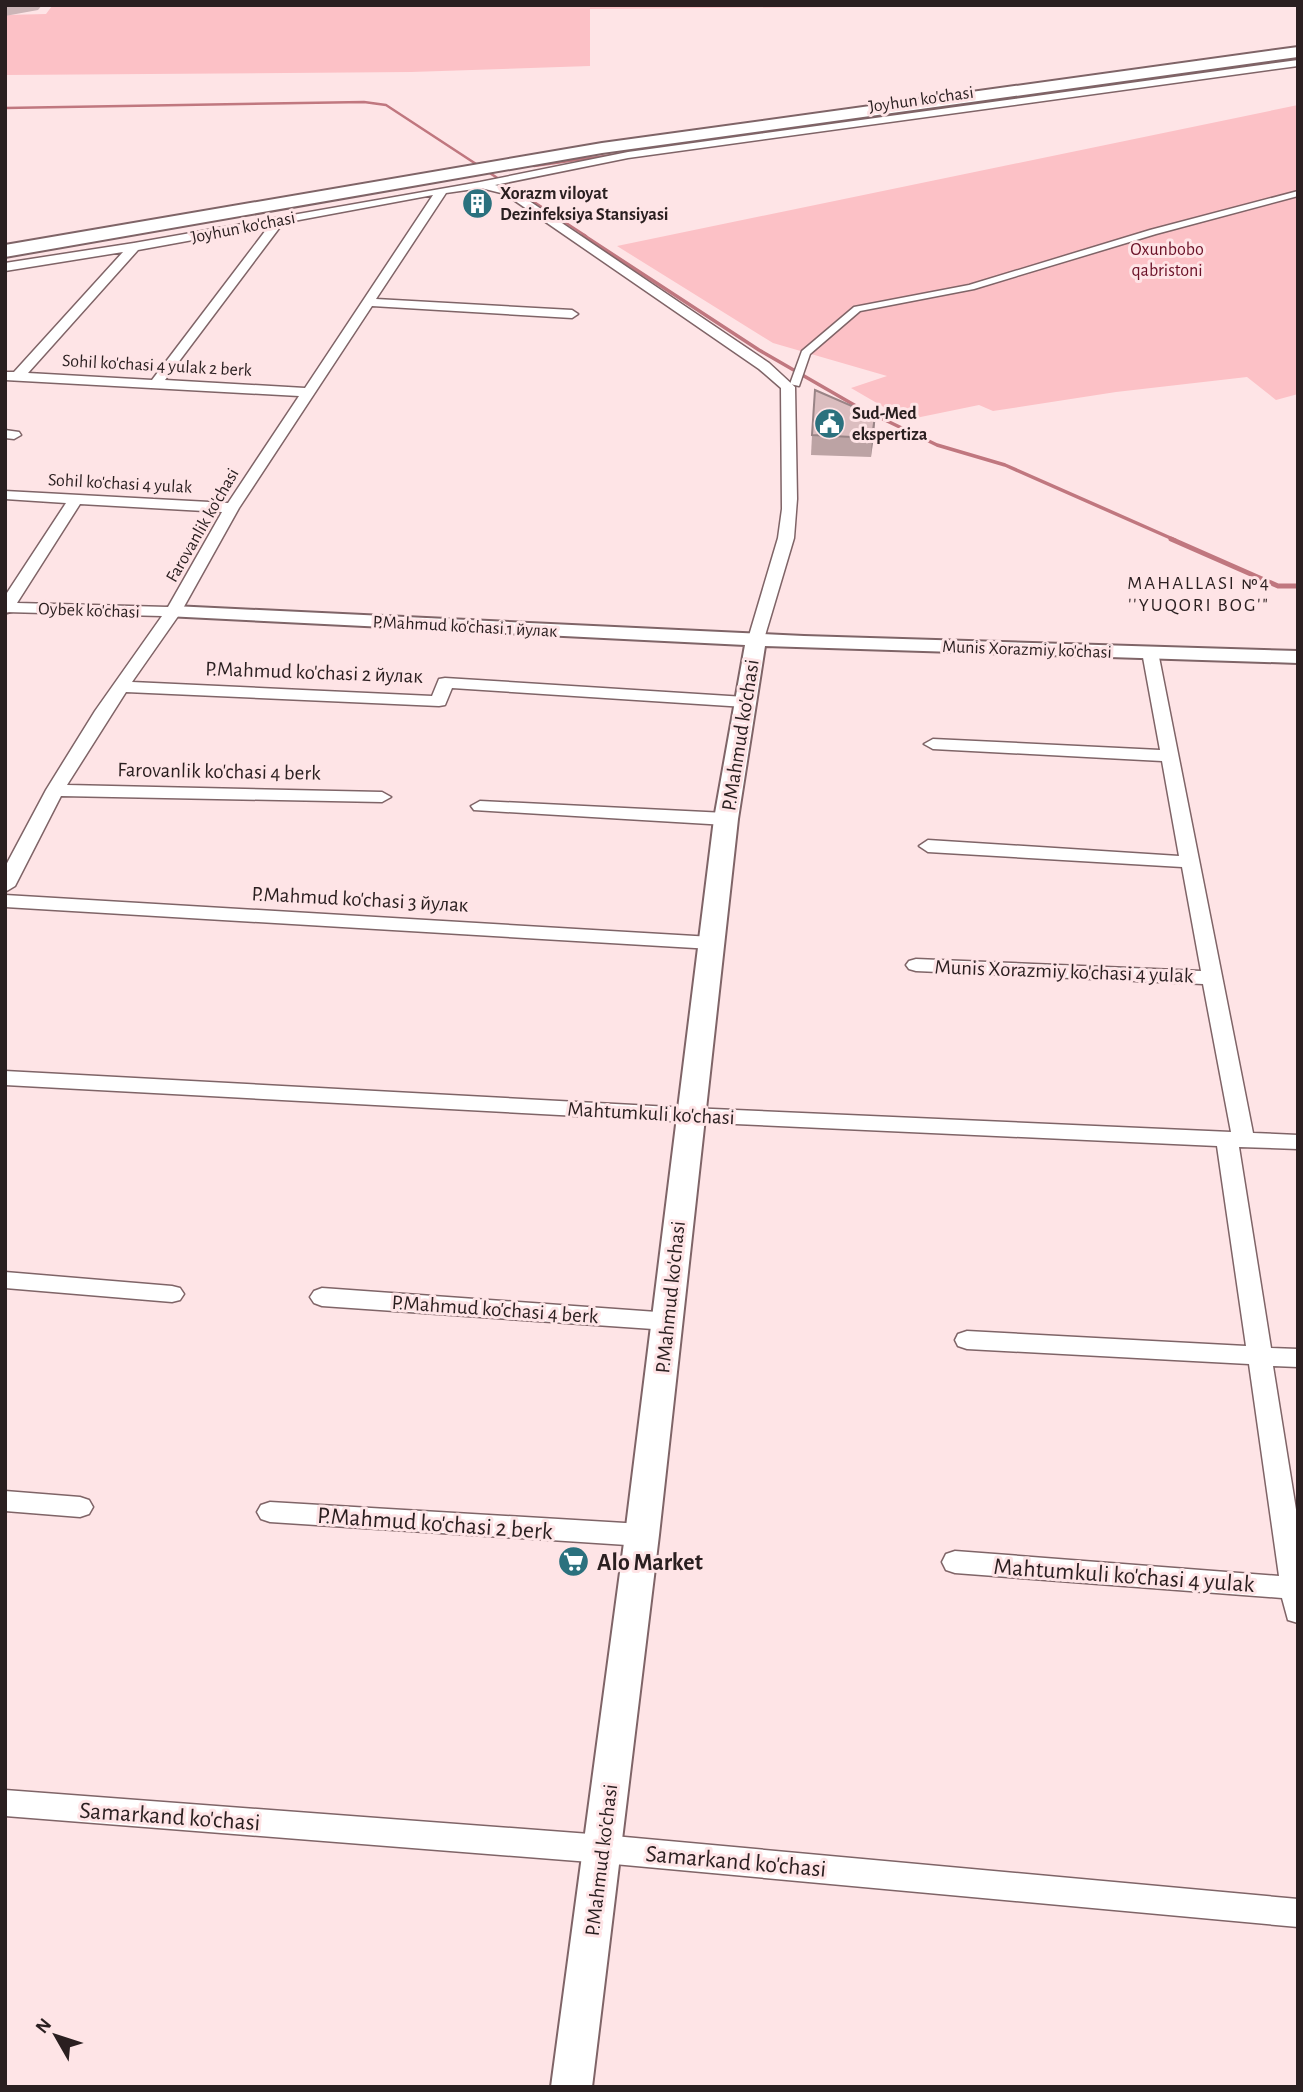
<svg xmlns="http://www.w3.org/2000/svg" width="1303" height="2092" font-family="'Alegreya Sans',sans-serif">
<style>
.green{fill:#fcc1c6}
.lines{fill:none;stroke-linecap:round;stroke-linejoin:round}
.stream-far2{stroke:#c0777f;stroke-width:2.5}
.stream-far1{stroke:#c0777f;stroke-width:3.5}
.stream{stroke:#c0777f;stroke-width:5}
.taxiway{fill:#ccb5b7;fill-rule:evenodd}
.pedestrian-casing{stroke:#7f6467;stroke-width:3}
.minor-casing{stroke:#7f6467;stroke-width:3}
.tertiary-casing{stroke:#7f6467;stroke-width:4}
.primary-casing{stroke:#7f6467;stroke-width:4}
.pedestrian{fill:#fff;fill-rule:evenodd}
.minor{fill:#fff;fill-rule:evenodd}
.tertiary{fill:#fff;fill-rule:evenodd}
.primary{fill:#fff;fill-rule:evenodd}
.wall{fill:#bca3a4}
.shaded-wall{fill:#998486}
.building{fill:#dbbdbf;stroke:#998486;stroke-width:2}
.labels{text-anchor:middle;stroke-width:6;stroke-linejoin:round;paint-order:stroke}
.far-street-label{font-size:18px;fill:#2a1f20;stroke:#fee4e6}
.far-poi-label{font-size:18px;font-weight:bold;fill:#2a1f20;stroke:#fee4e6;text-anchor:start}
.far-park-label{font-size:18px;fill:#6a1127;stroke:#fee4e6}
.far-neighbourhood-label{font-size:19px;letter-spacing:2px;fill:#2a1f20;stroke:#fee4e6}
.street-label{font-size:21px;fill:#2a1f20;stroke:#fee4e6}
.near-street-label{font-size:24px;fill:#2a1f20;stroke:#fee4e6}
.near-poi-label{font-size:24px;font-weight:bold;fill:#2a1f20;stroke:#fee4e6;text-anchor:start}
</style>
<rect width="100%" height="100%" fill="#fee4e6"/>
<path class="green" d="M1094 5 590 9V66L411 72 5 75V15L46 14 52 6Z
M1298 105V394L1276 400 1247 377 1116 392 993 411 979 405 906 420 851 388 887 376 773 343 617 246Z"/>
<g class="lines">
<path class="stream-far2" d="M5 108 364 102 386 105 586 236
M768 133 1298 58
M534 166 626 153"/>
<path class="stream-far1" d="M583 235 759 350 856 406 937 445 1005 465 1175 540"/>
<path class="stream" d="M1171 539 1278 586H1298"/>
<path class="taxiway" d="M5 5H42L38 10 5 16Z"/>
<defs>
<path id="pedestrian" d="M1298 191V196L1156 234 974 289 860 311 810 354 799 386 790 384 802 351 854 307 969 285 1150 230Z"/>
<path id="minor" d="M1298 60V66L628 158 495 185 513 190 769 363 795 387 797 499 794 538 764 639 756 644 748 639 778 538 782 509 781 388 759 369 505 194 481 188 446 193 376 299 572 310 578 314 572 318 372 306 239 508 181 612 132 682 432 696 439 679 445 678 745 697 754 702 745 707 452 688 445 705 439 706 126 692 67 785 382 792 391 797 382 802 61 796 15 886 5 892V867L46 790 95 711 162 616 5 612V596L66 503 5 499V491L228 503 299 396 5 380V372H14L123 252 5 271V263L134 243 480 182 628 152ZM433 195 305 388 165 380 283 223ZM269 226 152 380 28 373 138 250ZM80 504 222 512 168 607 17 603Z
M5 430 19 432 21 435 14 439 5 438Z
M1150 647 1158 652 1253 1133 1298 1135V1149L1239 1147 1271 1348 1298 1349V1367L1273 1366 1298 1522V1623L1288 1620 1282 1598 955 1573 946 1570 942 1562 946 1554 955 1551 1279 1576 1249 1364 967 1349 958 1346 955 1340 958 1334 967 1331 1246 1346 1217 1146 690 1122 5 1085V1071L690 1108 1231 1132 1203 984 916 971 909 969 906 965 909 961 916 959 1201 971 1182 867 928 852 919 846 928 840 1179 856 1162 761 933 749 924 744 933 739 1160 750 1142 652Z
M480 801 726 813 735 819 726 825 474 810 471 806Z
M5 895 712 937 719 939 722 943 719 947 712 949 5 907Z
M5 1272 172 1286 180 1288 184 1294 180 1300 172 1302 5 1288Z
M322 1288 657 1312 676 1320 679 1326 676 1332 667 1335 653 1329 322 1306 314 1303 310 1297 314 1291Z
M5 1491 80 1497 89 1500 93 1507 89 1514 80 1517 5 1511Z
M270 1502 642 1524 651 1528 655 1535 651 1542 642 1546 270 1522 261 1519 257 1512 261 1505Z
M5 1790 603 1835 1298 1899V1927L603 1863 5 1816Z"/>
<path id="tertiary" d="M5 601 13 603 16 607 13 611 5 613Z
M173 606 804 636 1298 651V663L765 646 738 819 659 1535 592 2087H551L625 1535 714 819 745 645 166 616 163 612 166 608Z"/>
<path id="primary" d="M1298 47V57L602 153 5 257V245L602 143Z"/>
</defs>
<use href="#pedestrian" class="pedestrian-casing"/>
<use href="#minor" class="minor-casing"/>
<use href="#tertiary" class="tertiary-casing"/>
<use href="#primary" class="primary-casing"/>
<use href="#pedestrian" class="pedestrian"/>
<use href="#minor" class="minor"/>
<use href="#tertiary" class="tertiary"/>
<use href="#primary" class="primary"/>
</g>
<path class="wall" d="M875 416 871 457 811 455 812 435Z"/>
<path class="shaded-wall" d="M875 416 874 436 871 457 872 438Z"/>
<path class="building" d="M815 390 875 416 872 438 812 435Z"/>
<defs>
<symbol id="building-disc" viewBox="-11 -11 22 22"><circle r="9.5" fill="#2b717e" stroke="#fee4e6"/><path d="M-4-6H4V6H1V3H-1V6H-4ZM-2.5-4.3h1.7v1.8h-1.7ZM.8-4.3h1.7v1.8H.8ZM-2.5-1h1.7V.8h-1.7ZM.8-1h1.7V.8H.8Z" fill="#fff"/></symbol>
<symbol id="civic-disc" viewBox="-11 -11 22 22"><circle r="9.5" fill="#2b717e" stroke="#fee4e6"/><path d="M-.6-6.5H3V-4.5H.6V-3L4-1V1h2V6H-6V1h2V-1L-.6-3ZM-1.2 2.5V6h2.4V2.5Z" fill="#fff"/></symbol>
<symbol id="supermarket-disc" viewBox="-11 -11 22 22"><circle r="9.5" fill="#2b717e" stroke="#fee4e6"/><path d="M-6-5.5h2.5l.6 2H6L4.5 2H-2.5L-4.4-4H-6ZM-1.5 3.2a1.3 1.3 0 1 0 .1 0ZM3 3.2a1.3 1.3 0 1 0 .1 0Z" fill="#fff"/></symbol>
</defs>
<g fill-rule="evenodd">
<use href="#building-disc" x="460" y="186" width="35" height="35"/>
<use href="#civic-disc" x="812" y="406" width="35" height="35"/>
<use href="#supermarket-disc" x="556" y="1544" width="35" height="35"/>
</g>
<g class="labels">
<g class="far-street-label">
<text transform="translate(921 99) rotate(-8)" y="6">Joyhun ko'chasi</text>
<text transform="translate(243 227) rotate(-11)" y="6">Joyhun ko'chasi</text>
<text transform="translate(157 365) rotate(3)" y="6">Sohil ko'chasi 4 yulak 2 berk</text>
<text transform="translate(120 483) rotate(3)" y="6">Sohil ko'chasi 4 yulak</text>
<text transform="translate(202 525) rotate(-60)" y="6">Farovanlik ko'chasi</text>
<text transform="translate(89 610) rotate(2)" y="6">Oybek ko'chasi</text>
<text transform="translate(465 626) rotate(3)" y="6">P.Mahmud ko'chasi 1 йулак</text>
<text transform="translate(1027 649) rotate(2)" y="6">Munis Xorazmiy ko'chasi</text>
</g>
<g class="far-poi-label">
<text x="500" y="199">Xorazm viloyat<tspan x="500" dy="21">Dezinfeksiya Stansiyasi</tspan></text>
<text x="852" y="419">Sud-Med<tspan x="852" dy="21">ekspertiza</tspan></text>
</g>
<g class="far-park-label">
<text x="1167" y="255">Oxunbobo<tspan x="1167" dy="21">qabristoni</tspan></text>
</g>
<g class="far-neighbourhood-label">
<text x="1199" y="589">MAHALLASI №4<tspan x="1199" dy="22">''YUQORI BOG'"</tspan></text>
</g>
<g class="street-label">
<text transform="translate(314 672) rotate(2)" y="7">P.Mahmud ko'chasi 2 йулак</text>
<text transform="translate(740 735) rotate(-81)" y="7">P.Mahmud ko'chasi</text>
<text transform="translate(219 771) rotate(1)" y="7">Farovanlik ko'chasi 4 berk</text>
<text transform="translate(360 899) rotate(3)" y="7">P.Mahmud ko'chasi 3 йулак</text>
<text transform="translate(1064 971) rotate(2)" y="7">Munis Xorazmiy ko'chasi 4 yulak</text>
<text transform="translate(651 1113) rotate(3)" y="7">Mahtumkuli ko'chasi</text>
<text transform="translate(670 1297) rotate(-84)" y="7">P.Mahmud ko'chasi</text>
<text transform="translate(495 1309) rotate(4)" y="7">P.Mahmud ko'chasi 4 berk</text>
<text transform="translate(601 1860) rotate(-83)" y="7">P.Mahmud ko'chasi</text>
</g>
<g class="near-street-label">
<text transform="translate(435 1523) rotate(4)" y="8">P.Mahmud ko'chasi 2 berk</text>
<text transform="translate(1124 1575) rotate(4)" y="8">Mahtumkuli ko'chasi 4 yulak</text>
<text transform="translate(170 1816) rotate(4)" y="8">Samarkand ko'chasi</text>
<text transform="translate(736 1861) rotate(5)" y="8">Samarkand ko'chasi</text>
</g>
<g class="near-poi-label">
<text x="597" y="1570">Alo Market</text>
</g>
</g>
<rect width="1303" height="2092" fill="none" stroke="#2a1f20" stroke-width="14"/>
<g transform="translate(56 2036) rotate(309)" stroke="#fee4e6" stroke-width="5" paint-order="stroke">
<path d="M0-5L12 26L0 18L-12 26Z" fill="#2a1f20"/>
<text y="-10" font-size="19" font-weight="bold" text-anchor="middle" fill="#2a1f20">N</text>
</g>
</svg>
